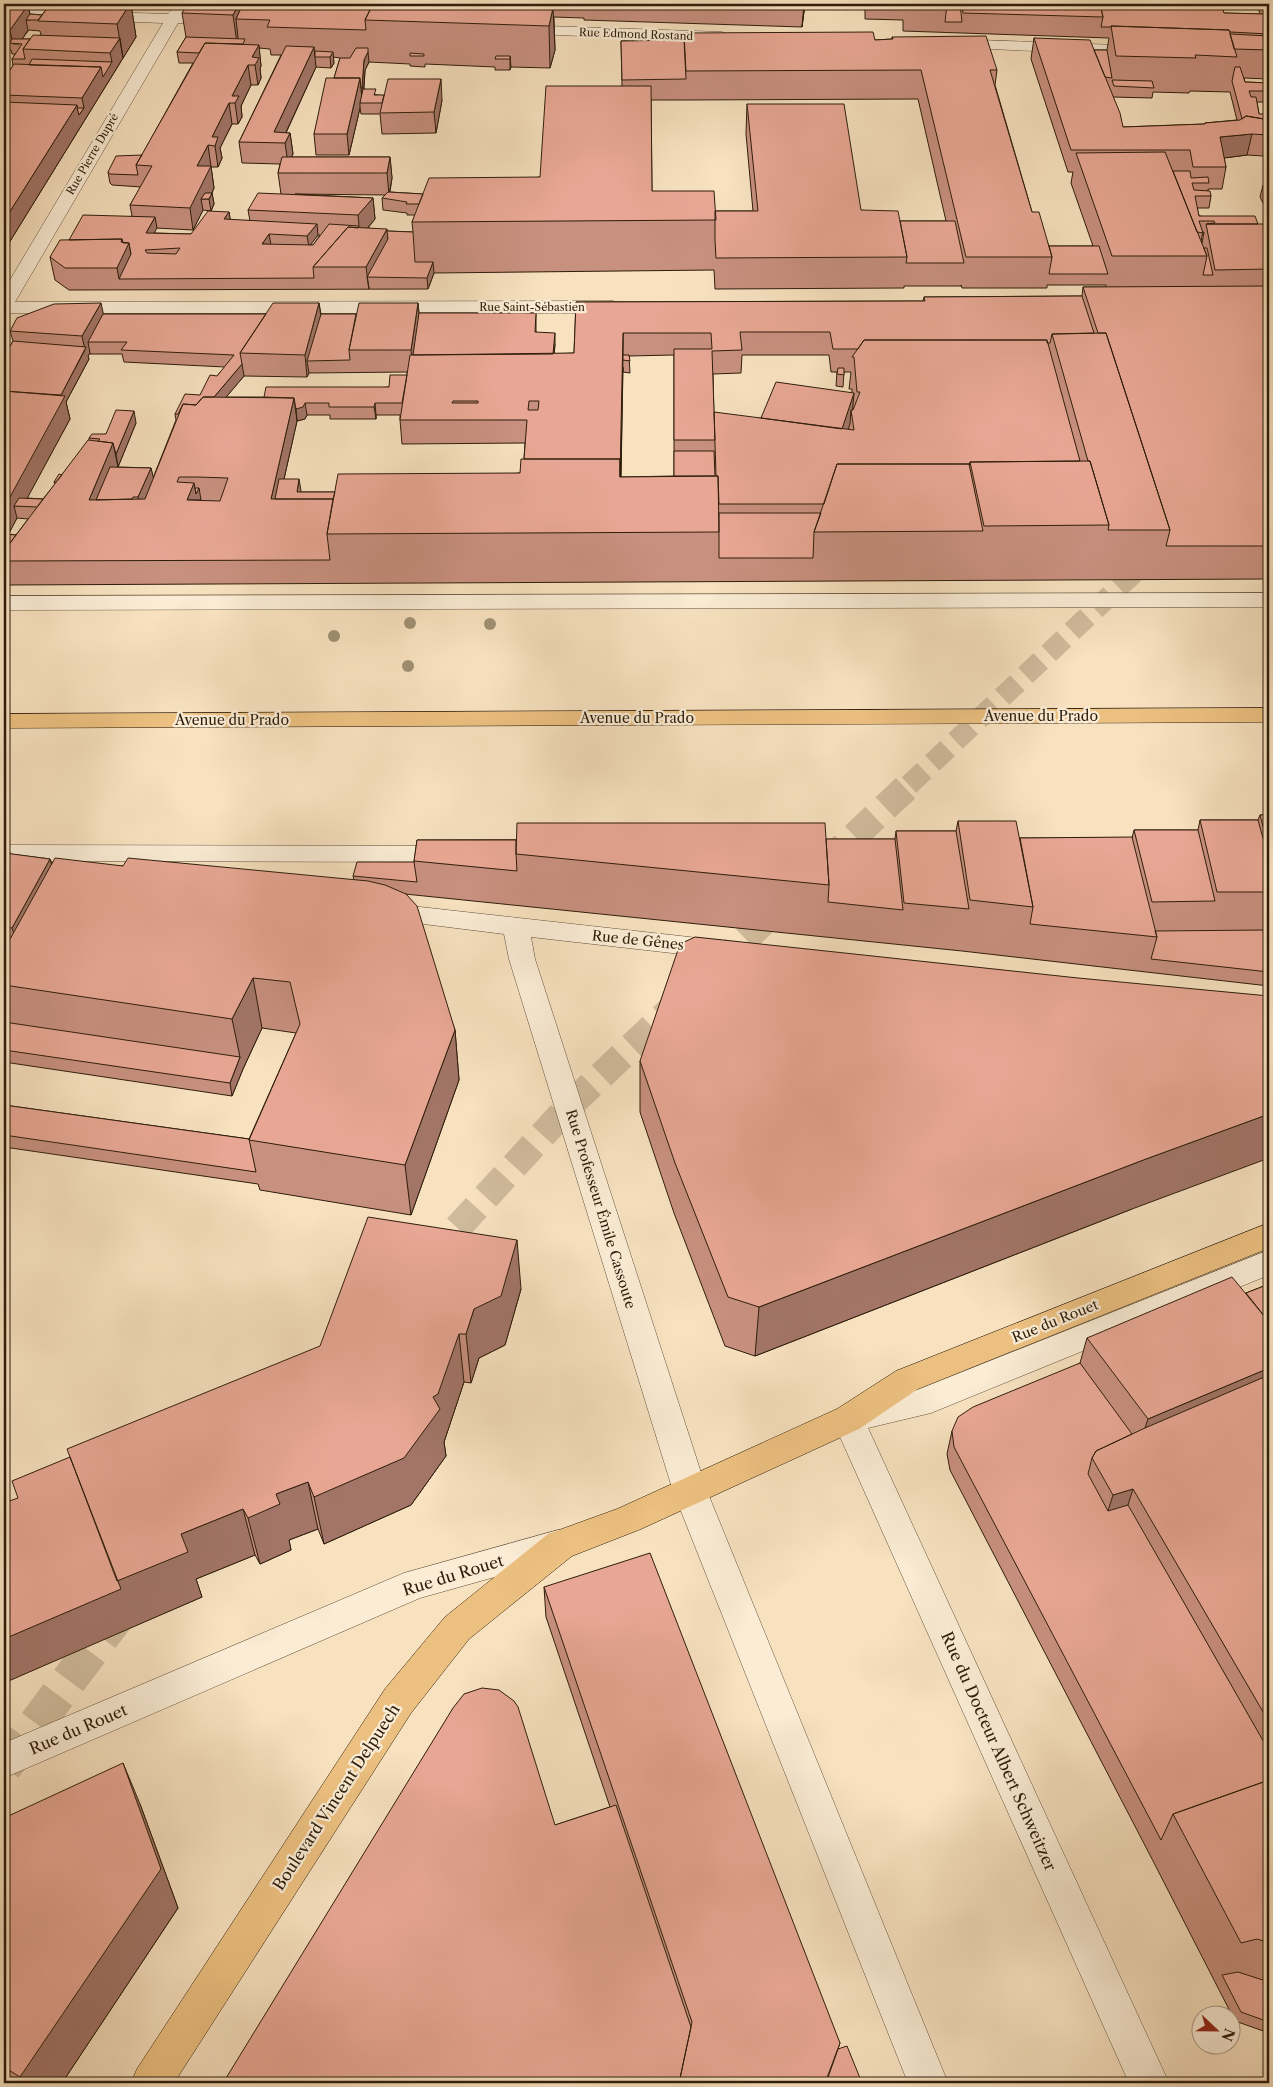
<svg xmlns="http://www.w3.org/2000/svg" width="1273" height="2087" font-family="'Libre Caslon Text',serif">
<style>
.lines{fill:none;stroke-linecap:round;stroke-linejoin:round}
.highway-tunnel-far2{stroke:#cfba9b;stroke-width:21;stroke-dasharray:21 11;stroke-linecap:butt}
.highway-tunnel-far1{stroke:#cfba9b;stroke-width:28;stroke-dasharray:28 14;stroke-linecap:butt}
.highway-tunnel{stroke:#cfba9b;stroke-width:36;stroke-dasharray:36 18;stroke-linecap:butt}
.minor-casing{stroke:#604e38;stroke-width:1}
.major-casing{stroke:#2e1d0b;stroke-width:1}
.minor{fill:#faecd5;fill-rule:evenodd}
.major{fill:#ecc080;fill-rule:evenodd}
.tree{fill:#9f9173}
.wall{fill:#c8907f;stroke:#2e1d0b;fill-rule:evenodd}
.shaded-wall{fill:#a27568;stroke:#2e1d0b}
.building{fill:#e8a794;stroke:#2e1d0b;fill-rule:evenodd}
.labels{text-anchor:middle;stroke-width:4.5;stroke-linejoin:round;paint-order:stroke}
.far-street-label{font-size:11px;fill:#2e1d0b;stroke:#faecd5}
.street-label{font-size:14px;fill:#2e1d0b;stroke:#faecd5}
.near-street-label{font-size:16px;fill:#2e1d0b;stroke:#faecd5}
</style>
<rect width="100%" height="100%" fill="#f7e1bf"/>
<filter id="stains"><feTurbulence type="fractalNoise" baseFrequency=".004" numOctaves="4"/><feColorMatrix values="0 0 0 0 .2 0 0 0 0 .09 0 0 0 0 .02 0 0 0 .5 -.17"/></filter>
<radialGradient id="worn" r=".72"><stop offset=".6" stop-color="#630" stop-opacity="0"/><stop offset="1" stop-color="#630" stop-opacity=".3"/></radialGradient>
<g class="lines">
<path class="highway-tunnel-far2" d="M909 785 1154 554"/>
<path class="highway-tunnel-far1" d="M824 865 910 784
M715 968 783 903
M429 1259 571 1104 678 1003"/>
<path class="highway-tunnel" d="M4 1767 120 1612"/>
<defs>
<path id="minor" d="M175 4H187L183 14 220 16 225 17 227 20 225 23 220 24 178 23 15 302 613 301 620 303 622 307 620 311 613 313H4V290L163 23 4 17V9L168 14Z
M517 25 722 32 727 34 730 37 727 40 722 42 512 33 509 30 512 27Z
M952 39 1144 46 1149 48 1152 51 1149 54 1144 56 947 47 944 44 947 41Z
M1269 593V607L4 610V596Z
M4 845 452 846 461 848 465 854 461 860 452 862 4 861Z
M384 903 716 940 725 942 729 949 725 956 716 958 531 937 535 959 707 1491 948 2083H908L673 1491 509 959 504 934 375 918 371 912 375 906Z
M1269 1250V1275L931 1413 868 1428 1169 2083H1129L832 1419 837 1409 917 1390Z
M558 1530 570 1534 575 1545 570 1556 420 1598 4 1778V1743L404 1573Z"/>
<path id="major" d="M1269 708V722L4 728V714Z
M1269 1223V1248L918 1389 859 1429 641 1529 572 1556 469 1639 411 1713 174 2083H131L137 2069 385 1689 445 1617 548 1534 617 1509 837 1409 896 1371Z"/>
</defs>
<use href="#minor" class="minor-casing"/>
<use href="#major" class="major-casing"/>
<use href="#minor" class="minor"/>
<use href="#major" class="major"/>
</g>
<g class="tree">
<circle cx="410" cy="623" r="6"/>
<circle cx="490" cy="624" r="6"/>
<circle cx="334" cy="636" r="6"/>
<circle cx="408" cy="666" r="6"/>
</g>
<path class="wall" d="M4 4 28 5 30 14 42 15 50 4H141L137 5H131L136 37 4 251V73H7L13 66 12 59 15 54H12L11 50H4ZM29 30 40 31 41 35 30 39H22Z
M192 4H805L802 27 584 20V18L554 17 555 50 550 68 511 67 510 70H495V67L425 64V67L410 66V64L369 62 365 70 364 89 377 95 442 100 436 133 382 134 380 114H361L360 108 349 155H316L314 134 334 78 340 58 333 57 334 63 331 68 316 67 286 133H290L293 154 291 157H390L392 178 390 192 423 194 540 177 622 86 621 41H684V33L875 40 892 39V37L997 70 995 85 1032 212 1049 246H1093L1071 183 1073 172H1068L1031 59 1034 38 1094 50H1107L1109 38 903 31V20L865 19V4H1221L1224 13 1260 14 1257 4H1269V79L1244 78 1245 82 1269 83V102H1257L1259 114 1269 125V134L1268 140H1266L1263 156 1247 155 1224 158 1226 167 1222 189H1208V191L1211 196 1209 208H1197L1199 216 1258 224 1268 243H1269V579L4 585V357L13 341 10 331 103 314H266L319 303 321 314H356L418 303 419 313H536V332L555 344 554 354 574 353 576 302 923 301 924 297 1082 296 1083 287H1106V285H1047V288H962L961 285V286H904V288L715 289 714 270 434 273 428 289 69 290 55 280 50 257 69 240 132 216 130 205 141 187 112 185 110 183 108 172 142 155 193 63H179L177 52 186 37 182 13ZM259 48 270 49 271 55H281L239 142 242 163 280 164 278 173 281 194 248 210 250 221 230 220 229 212 191 234 154 233 156 228 193 230 203 210 211 211 214 204 212 193 214 188 211 167H218L222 158 220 148 232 124H238L242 117 241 106 251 85H258L261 78 260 68 261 66ZM1190 91 1230 92 1237 120 1205 123V124L1123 127 1113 97 1152 98 1153 92 1189 93ZM918 99 946 221H900L861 210 747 104 746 134 753 211H715L652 191 651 100H686ZM295 194 385 195 382 198 383 210 407 213V215H415L412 222 413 232 387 231 368 228 375 219 373 198ZM1203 232H1204L1202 243 1201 241ZM318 235H320L313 245H310ZM90 353V354H122L124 362 225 367 200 395 175 414 176 420 153 478 151 468 118 467 136 423 106 434 89 438V440L62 475 54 482 55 484 43 499 27 498 70 419 66 402 89 359 88 356ZM674 355V476L621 477 623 367V372L630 373 629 356ZM742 355H829L831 372H837L836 386 843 387 844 372H851L849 389H852V392L761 418 714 421 713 374 741 373ZM407 372V375L389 387 264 397H226L244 376 307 377 309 373ZM307 415H330V419H376V415H400V420L402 444 525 443 524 459 520 473 335 492H301L284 479 297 421 305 419ZM17 518 28 519 16 535 8 534Z
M1263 185H1269V218L1267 214 1269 207H1265L1260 197Z
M1260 815H1269V986L962 951 405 894 455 1030 459 1080 411 1215 260 1190 258 1184 4 1147V1105L249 1139 296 1033 262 1028 243 1069 232 1096 4 1062V845L10 854 50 859 52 864 123 866 354 880 353 876 414 862 417 840 895 839 896 831H956L958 821 1020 838H1132L1134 830H1198L1200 820H1258Z
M640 1061 1132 1209 755 1356 725 1346 674 1213 640 1112Z
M1269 1284V2033L1235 2021 1152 1859 950 1470 947 1454 952 1431 1080 1363 1087 1338 1246 1293Z
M521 1289 505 1345 479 1358 471 1383 464 1382 444 1442 446 1456 411 1505 324 1544 318 1529 289 1540 291 1550 260 1564 255 1555 196 1579 202 1597 134 1626 18 1498Z
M544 1587 840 2043 838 2049 223 2083 555 1825 610 1807 546 1617Z
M140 1804 178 1908 62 2083H4V1818Z"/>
<path class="shaded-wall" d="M130 4H131L136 37 123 58 117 24Z
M239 4H243L236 19 239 47 238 50 233 15Z
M804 4H805L802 27Z
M28 5 31 20H26L28 30 19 44H13L10 30Z
M553 8 555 50 550 68 549 26Z
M120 38 123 58 4 251V221L77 105 79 115 84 108 82 98 101 67 112 62 110 53Z
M259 45 261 66 260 68 261 78 258 85 255 65 252 57Z
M314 47 316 67 281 143 274 132Z
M333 52 334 63 331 68 330 57Z
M368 52 369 62 365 70 363 99 362 88 364 60Z
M510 56 511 67 510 70Z
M248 65 251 85 241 106 242 117 238 124 235 103 232 96Z
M360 78 362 99 360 103V108L349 155 347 134Z
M441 79 442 100 436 133 434 112Z
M229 103 232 124 220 148 222 158 218 167 215 146 212 137Z
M290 133 293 154 288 164 285 143Z
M1252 134 1247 155 1216 159 1220 137Z
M208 145 214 188 209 199H201L203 210 193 230 190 208 197 166Z
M390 157 392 178 389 195 387 173Z
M212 193 214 204 211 211 209 199Z
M373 198 375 219 359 238 356 230 359 226 358 215Z
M229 212 231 223 224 219Z
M155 217 157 228 148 244 146 233Z
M317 224 318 235 309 247 307 236Z
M387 229 389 251 367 277 369 289 366 267Z
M269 234 271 245 262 244Z
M122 239 129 243 133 265 119 279 117 268 121 242Z
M433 262 434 273 428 289 427 278Z
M101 303 106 326 88 342 90 353 88 356 89 359 66 402 70 419 23 506H14L17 518 4 543V508L55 406 85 350 82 336Z
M319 303 322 325 307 361 309 373 307 377 305 355Z
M418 303 420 325 413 372 411 350Z
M555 333V344L553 369 546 376Z
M623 333V356L620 526V484Z
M242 364 244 376 200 428 198 416Z
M854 393 852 416 851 410 850 424 837 461 839 437Z
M294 398 297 421 277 510 271 499Z
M305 403 307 415 305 419 297 421 296 409Z
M375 403 376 415V419L374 407Z
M134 411 136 423 118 467 116 454Z
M113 443 118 467 99 511 89 500Z
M151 468 154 480 141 509 138 497Z
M299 479 301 491 299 504 297 492Z
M194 483 196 494 199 488 201 500H187Z
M8 846 24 902 5 853Z
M50 859 66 915 29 984 12 928Z
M253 978 262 1028 243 1069 232 1096 230 1083 240 1057 232 1019Z
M455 1030 459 1080 411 1215 405 1165Z
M1269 1114V1158L1132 1209 755 1356 759 1307 1146 1159Z
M517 1240 521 1289 505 1345 479 1358 471 1383 466 1334 474 1309Z
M459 1334 464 1382 444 1442 446 1456 411 1505 324 1544 314 1497 433 1397Z
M1269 1368V1408L1132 1467 1148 1419Z
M308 1482 318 1529 289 1540 291 1550 260 1564 248 1518 276 1494Z
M1133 1489 1121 1527 1101 1533 1113 1495Z
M243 1509 255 1555 196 1579 202 1597 4 1683V1639L117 1581 181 1534Z
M123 1763 140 1804 178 1908 62 2083H24L20 2077Z"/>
<path class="building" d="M4 4 28 5 10 30H4Z
M50 4H130L117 24 38 21Z
M192 4H239L233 15 182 13 187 5Z
M243 4 371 8 365 20 366 30 267 27 270 20 236 19Z
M373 4H422L553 8 549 26 365 20Z
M947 4H960L962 22H945Z
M962 4H1100L1103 17 963 13Z
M1100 4H1221L1224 13 1265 14 1268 24H1269V34L1230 32 1229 30 1111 26V27H1101L1103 17Z
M30 14 42 15 38 20H26Z
M1111 26 1229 30 1237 57 1195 55 1196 58 1116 56Z
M873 32 875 40 893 39 892 37 986 36 997 70H990L1032 212H1039L1052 257H966L921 70 686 71 684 33Z
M1230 34 1269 36V50L1234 49Z
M33 35 120 38 110 53 23 49Z
M186 37 245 39 243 44 205 43 199 53 177 52Z
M1034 38 1090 40 1120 113 1123 127 1205 124V123L1240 120 1246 116 1264 119 1267 135 1252 134 1220 137 1226 167H1193L1190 150H1071Z
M12 39H30L23 49 25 59H12L22 44 10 43Z
M684 40 686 79 622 80 621 41Z
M205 43 259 45 252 57 259 58 255 65H248L232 96H239L235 103H229L212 137H218L215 146 208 145 197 166H211L190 208 130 205 152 166 136 165Z
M286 46 314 47 274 132 290 133 285 143 239 142Z
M356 48H368V52L364 60 362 88H361L360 78H334L340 58H350Z
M1094 50H1107L1112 78 1105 77Z
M315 51 333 52 330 57H315Z
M410 53 424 54V56H410Z
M496 56H510V59H495Z
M32 59 112 62 103 77 101 67 29 65Z
M14 64 101 67 82 98 4 95V79Z
M1235 67H1240L1245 82 1269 83V91H1249L1251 97H1256L1259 114H1266L1269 125V129L1266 128 1264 119 1246 116 1242 119 1232 81Z
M4 73H7L4 79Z
M326 78H360L347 134H314Z
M388 79H441L434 112 380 113Z
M1112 80 1152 81 1154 88 1114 86Z
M546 86H651L652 191H714L716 220 412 222 429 178 540 177Z
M363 89H376L374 95H384L382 103H360Z
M4 102 77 105 4 221Z
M747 104H844L861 210 898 211 907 257 716 258 715 240V211H758Z
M77 108H84L79 115Z
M1165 152 1207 256H1112L1076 153Z
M142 155 136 165 138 175 110 174 108 172 116 156Z
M282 157H390L387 173H278Z
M1173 171H1190L1191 178 1208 177 1209 183H1192L1194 190 1210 191 1211 196H1195L1199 216H1255L1258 224H1207L1215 223 1214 221H1199L1203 233 1197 232Z
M1263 185H1269V196H1268Z
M388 192 423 194 419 204H406L407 202 382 198Z
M205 193H212L209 199H201Z
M258 193 373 198 358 215 248 210Z
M208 211 229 212 224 219 317 224 307 236 269 234 262 244 313 245 329 224 359 226 358 228 348 227 313 267 314 278 119 279 131 254 129 243H123L122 239 69 240 83 215 155 217 146 233 191 234ZM180 248 176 254 147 253 145 250Z
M900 221H955L964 263H906L907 257Z
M1206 224H1263L1269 248V269L1215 270Z
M348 227 387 229 366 267H313Z
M387 231 413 232 415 262H433L427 278 367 277 388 239Z
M122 239 121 242 129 243 117 268H65L50 257 60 240Z
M1049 246H1099L1108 274H1049L1052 257Z
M1204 248H1207L1213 275H1203L1207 256Z
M1269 286V477H1265L1269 487V546H1166L1170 530 1106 333H1098L1083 287Z
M1082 296 1094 333 1052 334 1050 343H1047V340H864L858 349H833L830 332H740L742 350 712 351 715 440H674V349H712L711 333H623L620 477V459H524L527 420H400L410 355 574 353 576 302 925 301 924 297ZM453 401H478V403H452ZM529 401H539L538 410H528Z
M101 303 82 336 10 331 17 318 54 304Z
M273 303H319L305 355 240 353Z
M359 303H418L411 350H349Z
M419 313H536L535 332 555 333 553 354 413 355Z
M103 314H266L240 353 242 364 214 397H203L196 405 183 404 178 414H175L185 394 200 395 210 375 217 376 234 355 121 350 127 342H88Z
M321 314H356L349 350 350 360 307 361Z
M1106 333 1170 530H1108L1109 525 1090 461H1088L1052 334Z
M864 340H1047L1080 461 970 462 969 465V464H837L824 504H719L718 476H716L714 412 854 430 851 410H853L860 392H857L854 357H852Z
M13 341 86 347 61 395 4 391V357Z
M623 355H629L630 361 623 360Z
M838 368H844V375L837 374Z
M390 375H407L402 403H375L374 407H329V403H305L303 407 296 409 294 398 264 397 266 387H389Z
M776 382 854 393 842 429 761 418Z
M4 391 65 396 4 508Z
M203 397 294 398 271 499H333L327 534 330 560 4 561V551L88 440 113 443 89 500 145 499 183 404 196 405ZM179 477H197L228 478 220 501 187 500 194 483 177 482Z
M116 410 134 411 116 454 113 443 98 441 100 439 89 438 92 434H106Z
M674 451H714L715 476H674Z
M521 459H620V477L718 476 719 532 327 534 338 474 520 473Z
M1090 461 1109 525 984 526 970 462Z
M837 464H969L983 531 814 532Z
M110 467 151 468 138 497H133L132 499 96 500Z
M59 474 62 475 56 482H54Z
M279 479H299L297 492H335L333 499H275Z
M195 488H199L196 494Z
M19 498 43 499 37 507 14 506Z
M719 513H821L814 532 813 558H719Z
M4 534 16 535 4 551Z
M1260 815H1269V849Z
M1200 820H1258L1269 860V892H1217Z
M958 821H1016L1033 907 970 900Z
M517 823H825L829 885 516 854Z
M1134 830H1198L1215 901 1152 902Z
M896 831H956L969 909 904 903Z
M1132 837 1157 937 1030 924 1033 907 1020 838Z
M826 839H895L903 910 828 902 829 885Z
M417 840H516V854L517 871 414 861Z
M4 845 8 846 5 853 50 859 12 928 4 927Z
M55 858 123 866 128 858 368 881 385 885 406 894 417 906 455 1030 405 1165 249 1140 300 1024 290 982 253 978 232 1019 4 985V950Z
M357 862H414L417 882 353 876Z
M1266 930 1269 942V972L1151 959 1157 937 1155 931Z
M695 937 1078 978 1269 996V1114L1146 1159 759 1307 728 1297 675 1163 640 1061 680 944Z
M4 1022 240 1057 230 1083 4 1050Z
M4 1105 249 1139 256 1172 4 1135Z
M368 1217 517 1240 501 1296 474 1309 466 1334H459L438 1394 433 1397 440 1409 404 1458 314 1497 308 1482 276 1494 280 1504 248 1518 243 1509 181 1534 188 1552 117 1581 67 1449 320 1346Z
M1232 1277 1269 1322V1368L1148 1419 1087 1338Z
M1269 1284V1322L1246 1293Z
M1080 1363 1132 1434 1096 1451 1092 1458 1088 1474 1108 1511 1128 1505 1269 1751V1780L1173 1814 1161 1840 954 1447 952 1431 958 1417 973 1407Z
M1269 1375V1722L1133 1489 1113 1495 1092 1458 1096 1451 1145 1428Z
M70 1457 121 1589 4 1639V1503L18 1498 12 1481Z
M650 1553 840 2043 825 2083H679L692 2022 544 1587Z
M482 1688 499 1690 514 1701 518 1707 555 1825 616 1805 691 2027 679 2083H223L453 1708 464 1694Z
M123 1763 161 1869 20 2077 4 2067V1818Z
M1269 1780V1943L1257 1939 1241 1943 1173 1814Z
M1238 1972 1269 1982V2022L1241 2012 1222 1975Z
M847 2046 862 2083H826L838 2049Z
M4 2078 12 2083H4Z"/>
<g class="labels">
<g class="far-street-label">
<text transform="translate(636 34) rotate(2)" y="4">Rue Edmond Rostand</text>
<text transform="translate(92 154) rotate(-60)" y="4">Rue Pierre Dupré</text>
<text x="532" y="311">Rue Saint-Sébastien</text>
</g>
<g class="street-label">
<text x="1041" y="721">Avenue du Prado</text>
<text x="637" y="723">Avenue du Prado</text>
<text x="232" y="725">Avenue du Prado</text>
<text transform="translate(638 940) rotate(6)" y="5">Rue de Gênes</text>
<text transform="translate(601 1209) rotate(73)" y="5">Rue Professeur Émile Cassoute</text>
<text transform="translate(1055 1321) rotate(-22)" y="5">Rue du Rouet</text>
</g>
<g class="near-street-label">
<text transform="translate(453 1575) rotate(-17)" y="6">Rue du Rouet</text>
<text transform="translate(78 1729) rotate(-23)" y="6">Rue du Rouet</text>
<text transform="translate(999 1751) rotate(66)" y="6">Rue du Docteur Albert Schweitzer</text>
<text transform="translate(336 1797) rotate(-57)" y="6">Boulevard Vincent Delpuech</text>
</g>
</g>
<rect width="1273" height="2087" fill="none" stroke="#f7e1bf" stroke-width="20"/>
<rect x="5" y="5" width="1263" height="2077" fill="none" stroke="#2e1d0b" stroke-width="2.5"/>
<rect x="10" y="10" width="1253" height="2067" fill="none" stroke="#2e1d0b"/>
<g transform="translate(1216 2030) rotate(112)"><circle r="24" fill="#faecd5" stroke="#a89984"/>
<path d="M0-4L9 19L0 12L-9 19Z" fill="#8f2418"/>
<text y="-8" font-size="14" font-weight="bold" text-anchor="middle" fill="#2e1d0b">N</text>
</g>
<rect width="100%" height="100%" filter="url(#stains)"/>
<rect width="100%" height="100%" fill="url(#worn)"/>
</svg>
